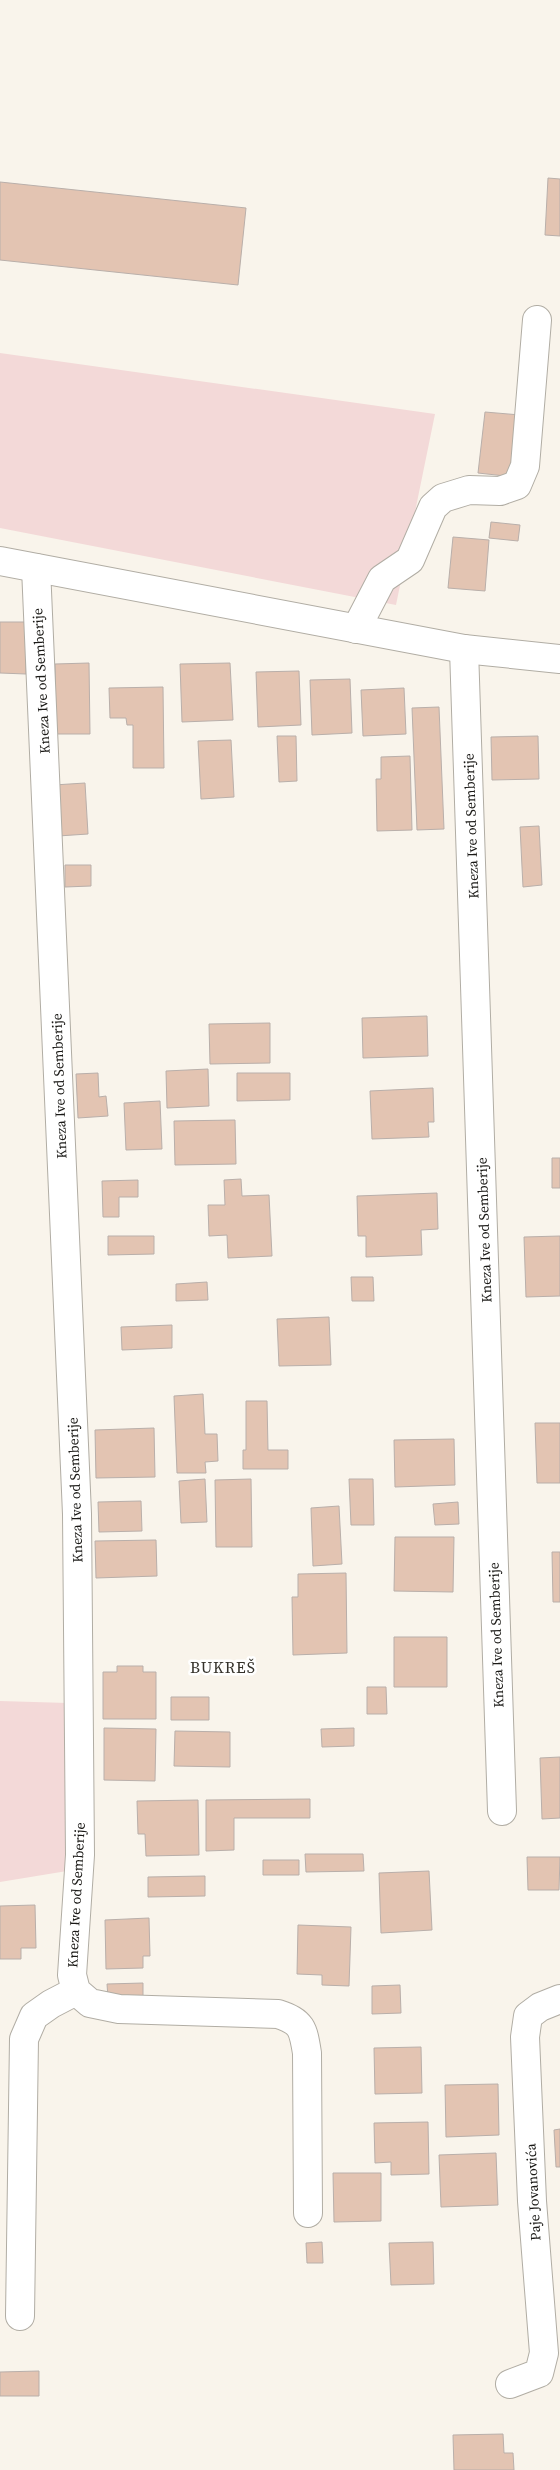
<svg xmlns="http://www.w3.org/2000/svg" width="560" height="2470" font-family="'Source Serif 4',serif">
<style>
.green{fill:#f3d9d8}
.building{fill:#e3c4b2;stroke:#b9afaa}
.lines{fill:none;stroke-linecap:round;stroke-linejoin:round}
.minor-casing{stroke:#b1ada4;stroke-width:30}
.tertiary-casing{stroke:#b1ada4;stroke-width:30}
.minor{stroke:#fff;stroke-width:28}
.tertiary{stroke:#fff;stroke-width:28}
.labels{text-anchor:middle;stroke-width:5;stroke-linejoin:round;paint-order:stroke}
.street-label{font-size:14px;fill:#1a1916;stroke:#fff}
.quarter-label{font-size:16px;letter-spacing:1px;fill:#34312a;stroke:#fff}
</style>
<rect width="100%" height="100%" fill="#f9f4eb"/>
<path class="green" d="M0 353 435 414 396 605 0 528Z
M0 1701 68 1703 67 1871 0 1882Z"/>
<path class="building" d="M548 178 560 179V236L545 235Z
M0 182 246 208 238 285 0 260Z
M485 412 520 415 514 477 478 473Z
M491 522 520 525 518 541 489 538Z
M453 537 489 540 485 591 448 588Z
M0 622H27L26 674 0 673Z
M89 663 90 734H56L55 664Z
M230 663 233 720 182 722 180 664Z
M299 671 301 725 258 727 256 672Z
M350 679 352 733 312 735 310 680Z
M163 687 164 768H133V725H127L126 718H110L109 688Z
M404 688 406 734 363 736 361 690Z
M439 707 444 829 417 830 412 708Z
M277 736H296L297 781 279 782Z
M538 736 539 779 492 780 491 737Z
M231 740 234 797 201 799 198 741Z
M410 756 412 830 377 831 376 779H381V757Z
M85 783 88 834 58 836 54 785Z
M539 826 542 885 523 887 520 827Z
M65 865H91V886L65 887Z
M427 1016 428 1056 363 1058 362 1018Z
M270 1023V1063L210 1064 209 1024Z
M208 1069 209 1106 167 1108 166 1071Z
M98 1073 99 1097 106 1096 108 1116 78 1118 76 1074Z
M237 1073H290V1100L237 1101Z
M433 1088 434 1122H428L429 1137 372 1139 370 1091Z
M160 1101 162 1149 126 1150 124 1103Z
M235 1120 236 1164 175 1165 174 1121Z
M552 1158H560V1188H552Z
M241 1179 242 1196 269 1195 272 1256 228 1258 227 1235 209 1236 208 1205H225L224 1180Z
M138 1180V1197H119V1217H103L102 1181Z
M437 1193 438 1229 421 1230 422 1255 366 1257V1236H358L357 1196Z
M108 1236H154V1254L108 1255Z
M560 1236V1296L526 1297 524 1237Z
M351 1277H373L374 1301H352Z
M207 1282 208 1300 176 1301V1284Z
M329 1317 331 1365 279 1366 277 1319Z
M172 1325V1348L122 1350 121 1327Z
M203 1394 205 1434H217L218 1461 205 1462 206 1473H177L174 1396Z
M246 1401H267L268 1450H288V1469H243V1450H246Z
M535 1423H560V1483H537Z
M154 1428 155 1477 96 1478 95 1430Z
M454 1439 455 1485 395 1487 394 1440Z
M205 1479 207 1522 181 1523 179 1481Z
M251 1479 252 1547H216L215 1480Z
M349 1479H373L374 1525H351Z
M141 1501 142 1531 99 1532 98 1502Z
M458 1502 459 1524 435 1525 433 1504Z
M339 1506 342 1564 313 1566 311 1508Z
M395 1537H454L453 1592 394 1591Z
M156 1540 157 1576 96 1578 95 1541Z
M552 1552H560V1602H553Z
M346 1573 347 1653 293 1655 292 1597H298V1574Z
M394 1637H447V1687H394Z
M117 1666H143V1672H156V1719H103V1672H117Z
M367 1687H386L387 1714H367Z
M171 1697H209V1720H171Z
M104 1728 156 1729 155 1781 104 1780Z
M354 1728V1746L322 1747 321 1729Z
M175 1731 230 1732V1767L174 1766Z
M560 1757V1818L542 1819 540 1758Z
M310 1799V1818H234V1850L206 1851V1800Z
M198 1800 199 1855 146 1856 145 1834H138L137 1801Z
M305 1854H363L364 1871 306 1872Z
M527 1857H560L559 1890H528Z
M263 1860H299V1875H263Z
M429 1871 432 1930 381 1933 379 1873Z
M205 1876V1896L148 1897V1877Z
M35 1905 36 1948H21V1959H0V1906Z
M149 1918 150 1956H143V1968L106 1969 105 1920Z
M298 1925 351 1927 349 1986 322 1985V1975L297 1974Z
M143 1983V1998H108L107 1984Z
M400 1985 401 2013 372 2014V1986Z
M421 2047 422 2093 375 2094 374 2048Z
M498 2084 499 2135 446 2137 445 2085Z
M428 2122 429 2174 391 2175V2162L375 2163 374 2123Z
M560 2129V2167H556L554 2130Z
M496 2153 498 2205 441 2207 439 2155Z
M333 2173H381V2221L334 2222Z
M322 2242 323 2263H307L306 2243Z
M433 2242 434 2284 391 2285 389 2243Z
M39 2371V2396H0V2372Z
M503 2434 504 2453H513L514 2470H454L453 2435Z"/>
<g class="lines">
<defs>
<path id="minor" d="M36 568 77 1514 80 1855 72 1975 76 1991 90 2003 119 2009 278 2014C302 2022 303 2028 307 2053L308 2213
M356 629 382 579 410 560 433 507 443 498 469 490 500 491 517 485 525 466 537 320
M464 649 502 1811
M20 2316 24 2039 34 2016 51 2004 76 1991
M510 2384 539 2373 544 2353 532 2201 525 2037 528 2016 540 2007 560 1999"/>
<path id="tertiary" d="M0 561 464 649 560 659"/>
</defs>
<use href="#minor" class="minor-casing"/>
<use href="#tertiary" class="tertiary-casing"/>
<use href="#minor" class="minor"/>
<use href="#tertiary" class="tertiary"/>
</g>
<g class="labels">
<g class="street-label">
<text transform="translate(41 681) rotate(-93)" y="5">Kneza Ive od Semberije</text>
<text transform="translate(471 826) rotate(-92)" y="5">Kneza Ive od Semberije</text>
<text transform="translate(59 1086) rotate(-92)" y="5">Kneza Ive od Semberije</text>
<text transform="translate(484 1230) rotate(-92)" y="5">Kneza Ive od Semberije</text>
<text transform="translate(75 1490) rotate(-92)" y="5">Kneza Ive od Semberije</text>
<text transform="translate(496 1635) rotate(-92)" y="5">Kneza Ive od Semberije</text>
<text transform="translate(76 1895) rotate(-87)" y="5">Kneza Ive od Semberije</text>
<text transform="translate(533 2192) rotate(-93)" y="5">Paje Jovanovića</text>
</g>
<g class="quarter-label">
<text x="223" y="1673">BUKREŠ</text>
</g>
</g>
</svg>
